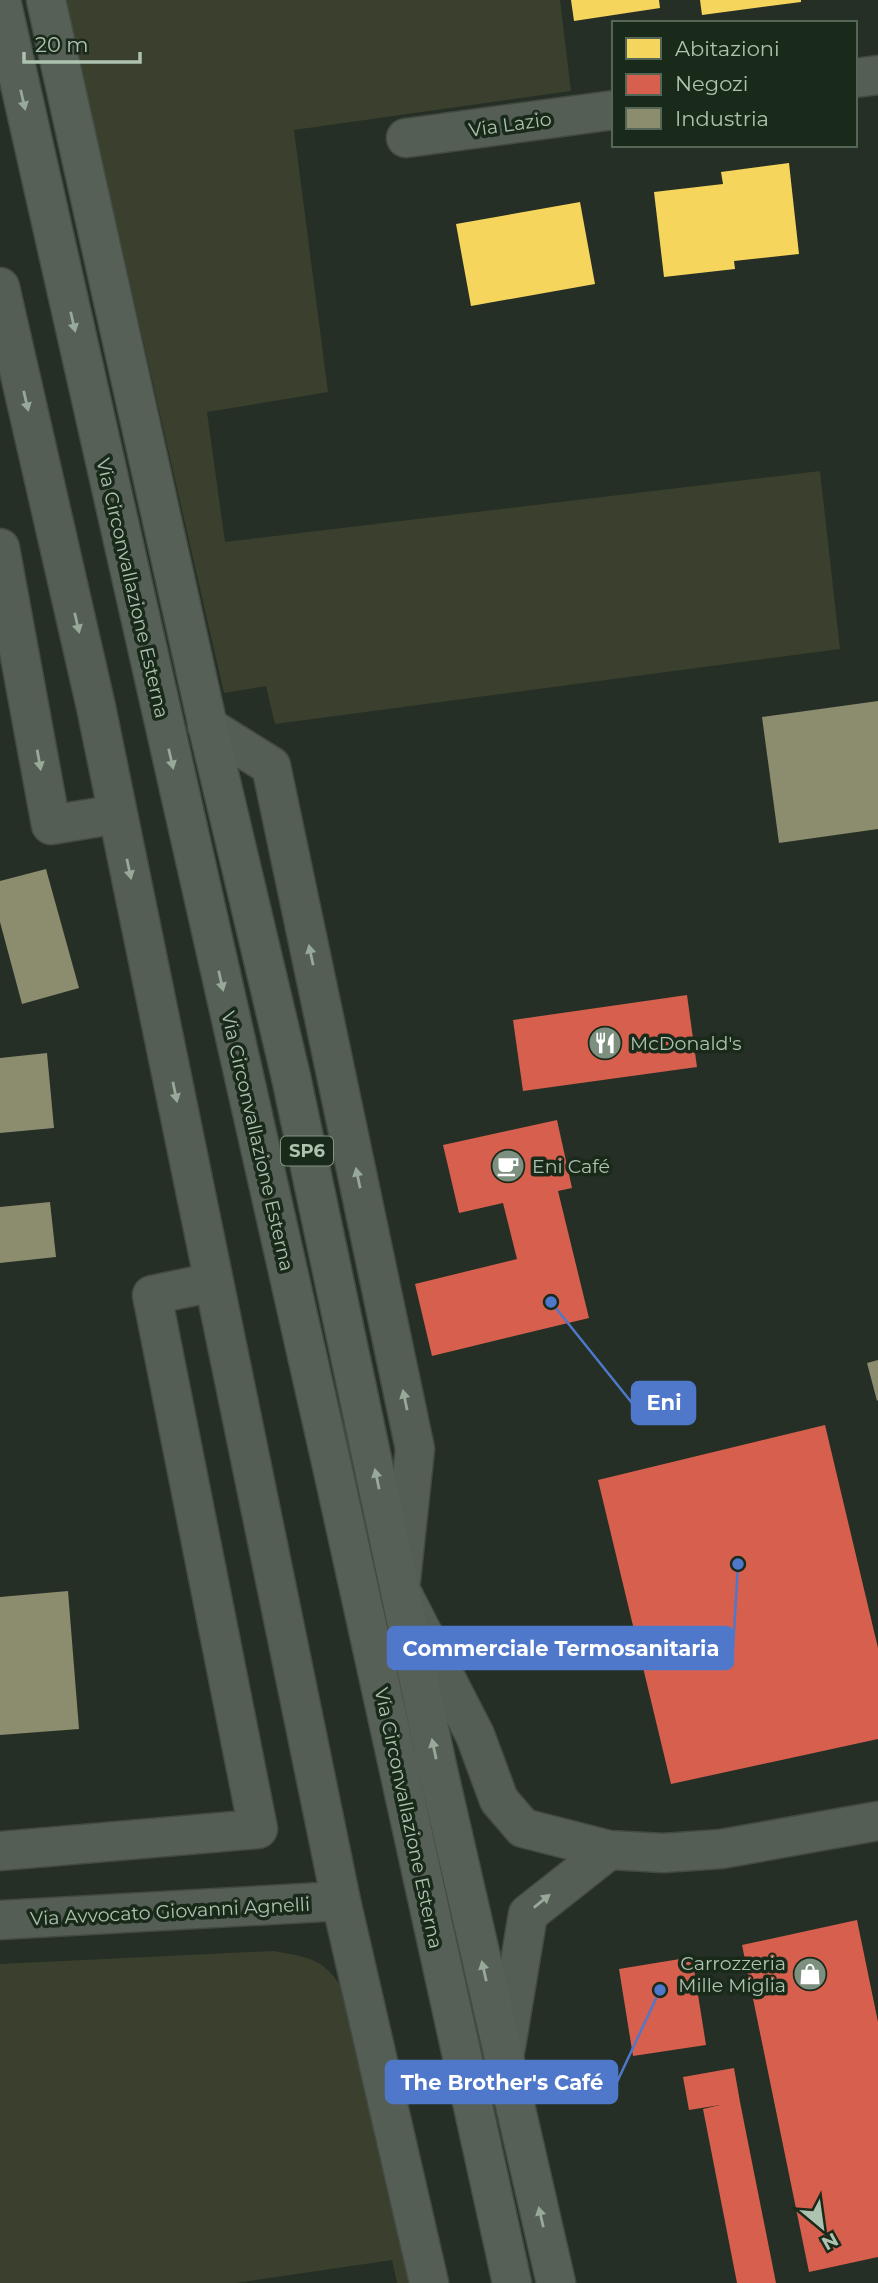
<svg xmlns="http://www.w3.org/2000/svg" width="878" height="2283" font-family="Montserrat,sans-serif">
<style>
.green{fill:#3a402d}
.homes{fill:#f6d55c}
.shops{fill:#d6604d}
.industry{fill:#8c8c6e}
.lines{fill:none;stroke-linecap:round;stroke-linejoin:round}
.minor-casing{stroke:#424a42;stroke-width:41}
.major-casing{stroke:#424c43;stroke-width:41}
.minor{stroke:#545e54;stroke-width:38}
.major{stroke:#566057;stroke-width:38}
.oneway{fill:#97aa99}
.oneway2{fill:#97a998}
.labels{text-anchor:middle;stroke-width:7;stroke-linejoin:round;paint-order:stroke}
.shield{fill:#19291a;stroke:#819482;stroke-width:2}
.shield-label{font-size:18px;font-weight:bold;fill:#adc2af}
.street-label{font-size:19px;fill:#adc2af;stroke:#19291a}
.poi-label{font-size:19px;fill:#adc2af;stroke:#19291a;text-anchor:start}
.leader{fill:none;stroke:#4f77ca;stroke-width:2.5}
.callout-dot{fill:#4f77ca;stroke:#19291a;stroke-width:2.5}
.callout{fill:#4f77ca;stroke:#4f77ca;stroke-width:2.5}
.callout-label{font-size:21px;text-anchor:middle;font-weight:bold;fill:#fff}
</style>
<rect width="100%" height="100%" fill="#252f25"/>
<path class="green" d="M65 0H560L571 91 294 130 328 392 207 412 225 542 820 471 840 649 275 724 266 686 224 693Z
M274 1951C315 1959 322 1958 346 1993L417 2283H397L392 2260 236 2283H0V1964Z"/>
<path class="homes" d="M571 0H659L660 8 574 21Z
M700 0H801V2L702 15Z
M789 163 799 254 734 261 735 269 664 277 654 192 723 184 721 172Z
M580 202 595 284 471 306 456 224Z"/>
<path class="shops" d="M687 995 697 1067 523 1091 513 1020Z
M557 1120 572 1188 558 1191 589 1318 432 1356 415 1284 517 1259 503 1203 459 1213 443 1145Z
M825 1425 878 1648V1739L671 1784 598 1480Z
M857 1920 878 2022V2257L809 2272 742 1945Z
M692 1957 706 2045 633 2056 619 1969Z
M734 2068 740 2102 776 2283H737L703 2109 720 2105 689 2110 683 2077Z"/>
<path class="industry" d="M878 701V829L779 843 762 717Z
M46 869 79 988 22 1004 0 922V881Z
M47 1053 54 1128 0 1133V1058Z
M50 1202 56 1257 0 1263V1207Z
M878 1360V1400L877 1401 867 1363Z
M68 1591 79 1729 0 1735V1597Z"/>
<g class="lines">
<defs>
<path id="minor" d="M855 78 878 75
M406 138 614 110
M0 287 96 707 341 1901 429 2283
M0 548 51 825 118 814
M207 726 271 766 415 1449 400 1589 475 1735 499 1800 523 1828 609 1850 663 1853 721 1849 878 1821
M0 1851 258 1829 152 1295 214 1282
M0 1920 341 1901
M504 2058 528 1914 609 1850"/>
<path id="major" d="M1 0 334 1475 512 2283
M46 0 211 740 291 1077 437 1766 556 2283"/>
</defs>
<use href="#minor" class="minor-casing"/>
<use href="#major" class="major-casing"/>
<use href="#minor" class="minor"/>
<use href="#major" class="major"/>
</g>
<defs><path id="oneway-solid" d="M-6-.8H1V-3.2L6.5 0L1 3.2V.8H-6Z" transform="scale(1.75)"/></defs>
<g class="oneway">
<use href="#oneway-solid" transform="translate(23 100) rotate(77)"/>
<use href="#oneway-solid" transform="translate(73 322) rotate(77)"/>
<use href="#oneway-solid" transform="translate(171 759) rotate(77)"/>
<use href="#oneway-solid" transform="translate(221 981) rotate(77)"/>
<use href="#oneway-solid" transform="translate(377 1479) rotate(-102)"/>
<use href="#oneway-solid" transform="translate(434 1749) rotate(-102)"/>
<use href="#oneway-solid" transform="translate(484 1971) rotate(-103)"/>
<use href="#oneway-solid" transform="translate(541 2217) rotate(-103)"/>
</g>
<g class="oneway2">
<use href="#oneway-solid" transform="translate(26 401) rotate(77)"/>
<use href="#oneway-solid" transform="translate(77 623) rotate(77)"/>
<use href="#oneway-solid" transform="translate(39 760) rotate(80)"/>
<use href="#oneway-solid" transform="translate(129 869) rotate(78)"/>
<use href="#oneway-solid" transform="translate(311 955) rotate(-102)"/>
<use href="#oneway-solid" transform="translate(175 1092) rotate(78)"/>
<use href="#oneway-solid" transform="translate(358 1178) rotate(-102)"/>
<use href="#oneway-solid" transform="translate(405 1400) rotate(-102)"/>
<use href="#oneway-solid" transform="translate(542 1901) rotate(-39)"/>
</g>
<defs>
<symbol id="restaurant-disc" viewBox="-11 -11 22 22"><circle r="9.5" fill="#7d8f7f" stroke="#19291a"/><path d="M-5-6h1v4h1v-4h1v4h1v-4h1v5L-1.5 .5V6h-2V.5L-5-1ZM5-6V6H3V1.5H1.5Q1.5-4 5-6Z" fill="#fff"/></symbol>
<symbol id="cafe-disc" viewBox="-11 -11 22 22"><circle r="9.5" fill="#7d8f7f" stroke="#19291a"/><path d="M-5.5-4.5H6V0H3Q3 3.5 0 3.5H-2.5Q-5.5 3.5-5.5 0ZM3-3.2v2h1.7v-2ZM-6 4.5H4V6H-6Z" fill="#fff"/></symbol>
<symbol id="shop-disc" viewBox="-11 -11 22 22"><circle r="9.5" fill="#7d8f7f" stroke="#19291a"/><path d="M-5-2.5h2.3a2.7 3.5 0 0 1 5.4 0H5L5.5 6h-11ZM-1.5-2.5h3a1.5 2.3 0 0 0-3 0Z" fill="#fff"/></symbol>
</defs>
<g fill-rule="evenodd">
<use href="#restaurant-disc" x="586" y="1024" width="38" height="38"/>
<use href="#cafe-disc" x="489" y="1147" width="38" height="38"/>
<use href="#shop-disc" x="791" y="1955" width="38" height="38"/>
</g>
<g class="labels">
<rect class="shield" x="281" y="1136.5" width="52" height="29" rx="5"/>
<g class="shield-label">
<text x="307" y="1157">SP6</text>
</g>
<g class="street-label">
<text transform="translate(510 124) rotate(-8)" y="7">Via Lazio</text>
<text transform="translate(133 588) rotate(77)" y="7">Via Circonvallazione Esterna</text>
<text transform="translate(258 1141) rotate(77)" y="7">Via Circonvallazione Esterna</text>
<text transform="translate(409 1818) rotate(78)" y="7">Via Circonvallazione Esterna</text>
<text transform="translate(170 1911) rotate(-3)" y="7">Via Avvocato Giovanni Agnelli</text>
</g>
<g class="poi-label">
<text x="630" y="1050">McDonald's</text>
<text x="532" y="1173">Eni Café</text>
<text x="786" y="1970" text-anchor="end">Carrozzeria<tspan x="786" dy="22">Mille Miglia</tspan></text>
</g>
</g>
<path class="leader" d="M551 1302L632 1403M738 1564L733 1648M660 1990L617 2082"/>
<g class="callout-dot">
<circle cx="551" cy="1302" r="7"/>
<circle cx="738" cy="1564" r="7"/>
<circle cx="660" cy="1990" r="7"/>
</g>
<g class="callout">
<rect x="632" y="1382" width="63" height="42" rx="7"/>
<rect x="388" y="1627" width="345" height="42" rx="7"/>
<rect x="386" y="2061" width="231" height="42" rx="7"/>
</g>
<g class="callout-label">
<text x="664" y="1410">Eni</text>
<text x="561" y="1656">Commerciale Termosanitaria</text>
<text x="502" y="2090">The Brother's Café</text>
</g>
<rect x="612" y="21" width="245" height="126" fill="#19291a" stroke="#546656" stroke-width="2"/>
<rect x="626" y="38" width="35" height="21" fill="#f6d55c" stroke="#546656" stroke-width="2"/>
<text x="675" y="56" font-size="21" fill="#adc2af">Abitazioni</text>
<rect x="626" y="74" width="35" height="21" fill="#d6604d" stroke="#546656" stroke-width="2"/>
<text x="675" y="91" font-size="21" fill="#adc2af">Negozi</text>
<rect x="626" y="108" width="35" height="21" fill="#8c8c6e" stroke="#546656" stroke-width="2"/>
<text x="675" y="126" font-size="21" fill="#adc2af">Industria</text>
<g transform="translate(822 2227) rotate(151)" stroke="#19291a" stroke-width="5" paint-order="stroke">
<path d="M0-5L12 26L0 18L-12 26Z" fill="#adc2af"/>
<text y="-10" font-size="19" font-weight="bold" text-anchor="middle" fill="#adc2af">N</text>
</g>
<path d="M24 52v10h116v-10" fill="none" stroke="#adc2af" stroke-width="3.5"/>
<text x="35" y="52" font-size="21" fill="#adc2af" stroke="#19291a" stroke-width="5" paint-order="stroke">20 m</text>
</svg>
